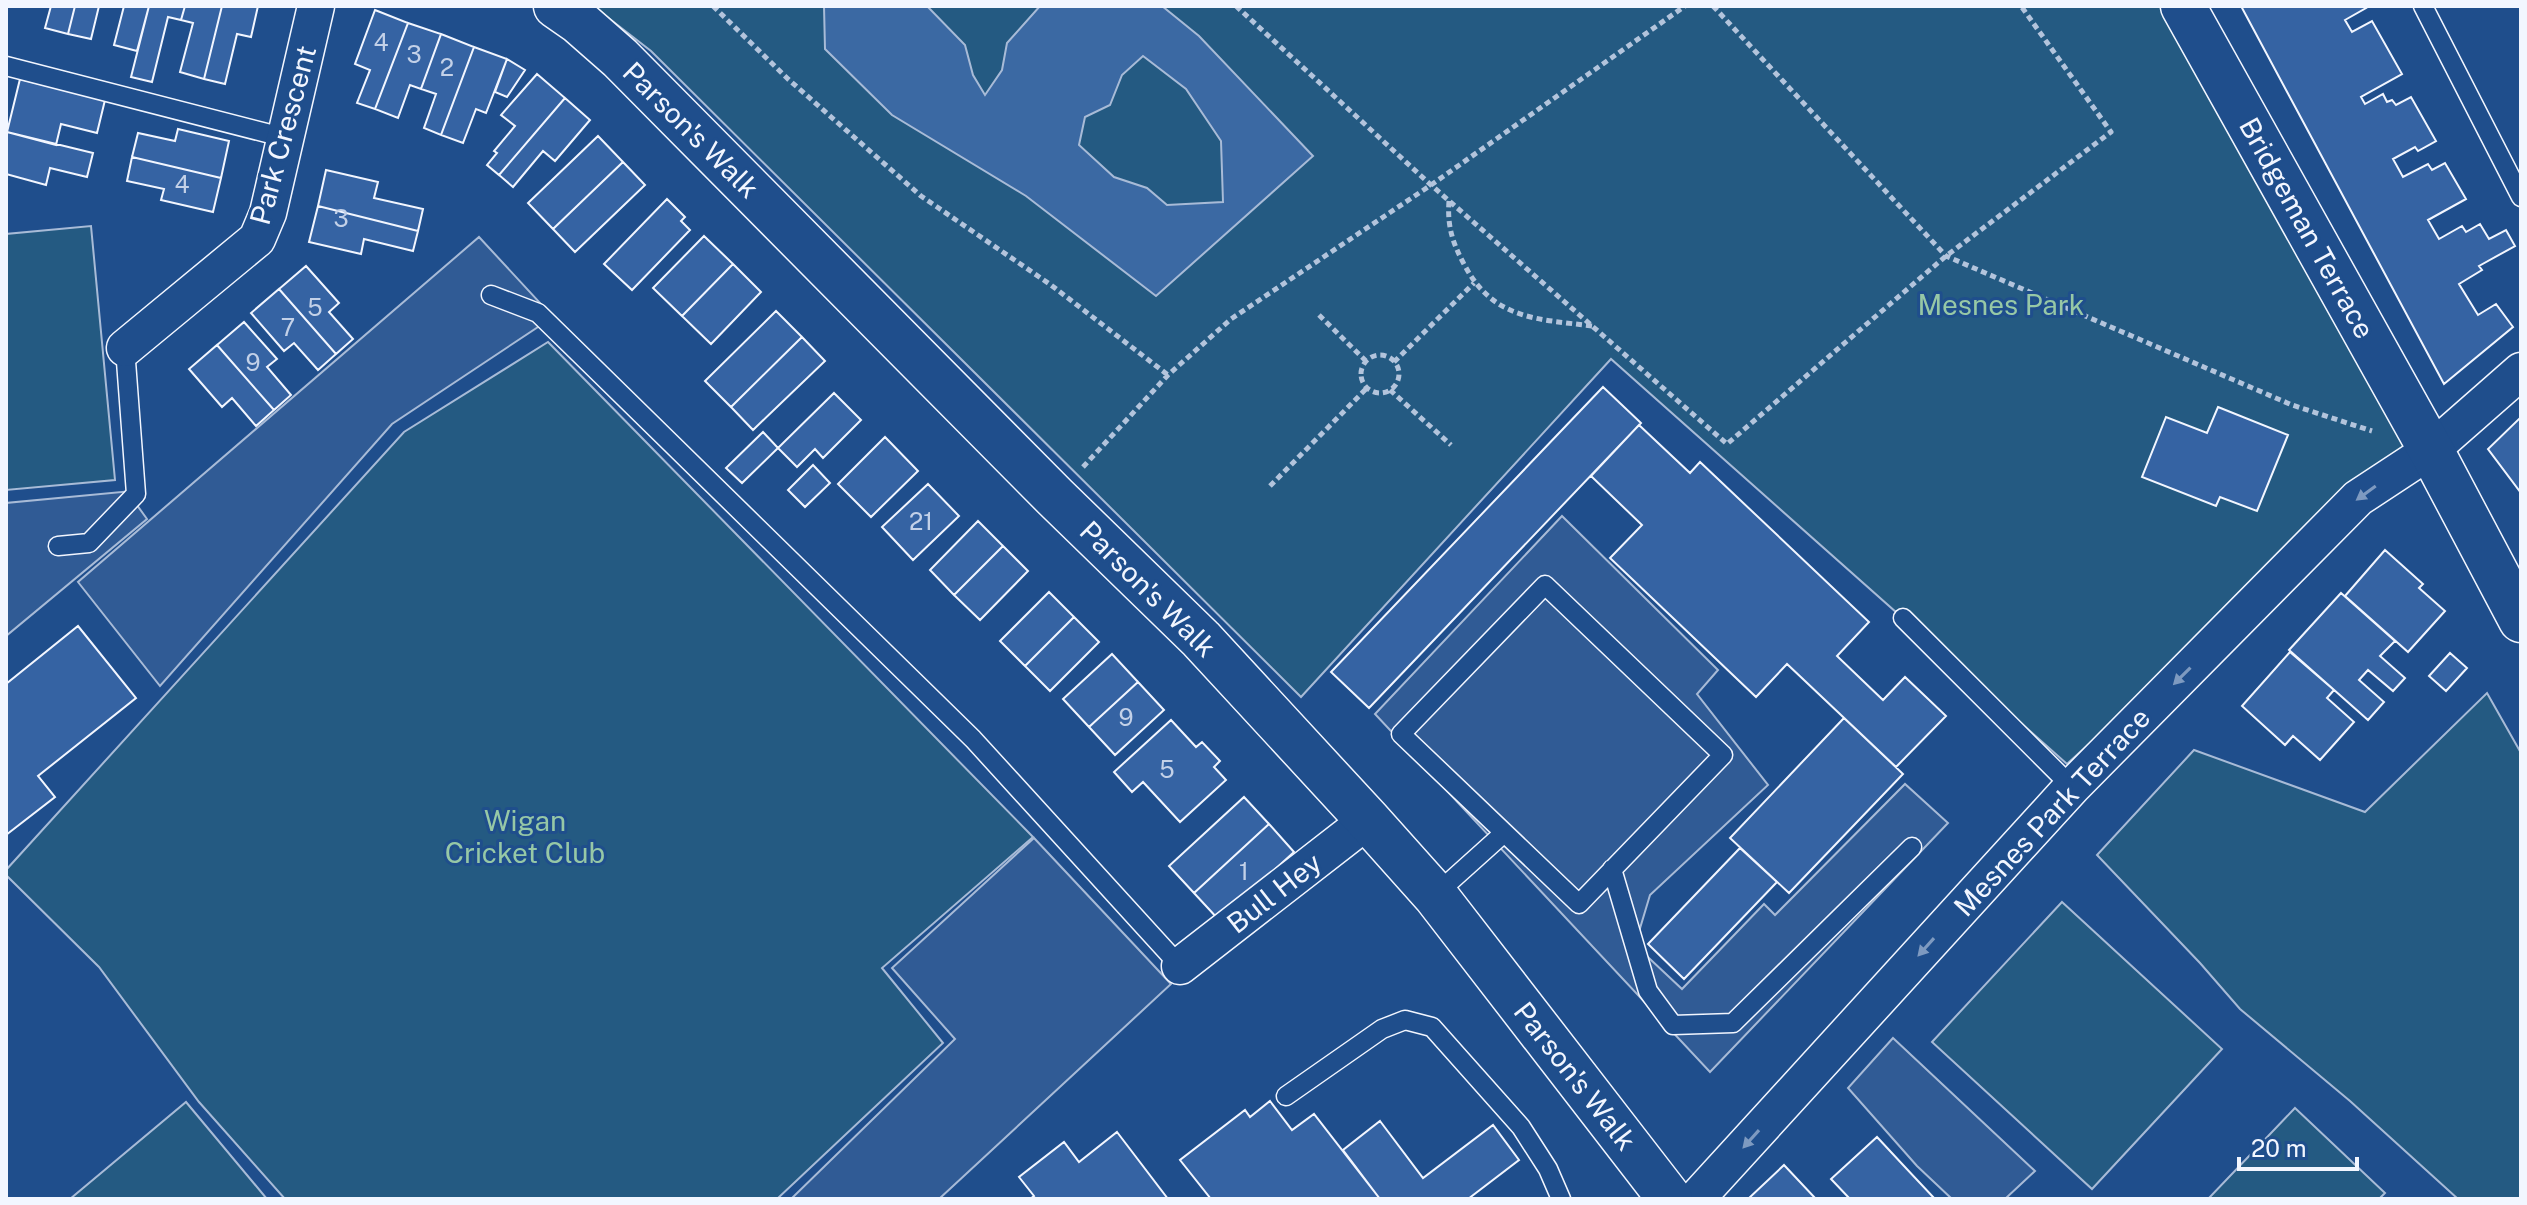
<svg xmlns="http://www.w3.org/2000/svg" width="2527" height="1205" font-family="'Public Sans',sans-serif">
<style>
.green{fill:#245a82;stroke:#a8bbd7;stroke-width:2}
.parking{fill:#305b95;stroke:#a8bbd7;stroke-width:2}
.water{fill:#3b69a3;stroke:#a8bbd7;stroke-width:2;fill-rule:evenodd}
.building{fill:#3563a3;stroke:#f2f6ff;stroke-width:2}
.lines{fill:none;stroke-linecap:round;stroke-linejoin:round}
.lane-casing{stroke:#f2f6ff;stroke-width:21}
.street-casing{stroke:#f2f6ff;stroke-width:39}
.secondary-casing{stroke:#f2f6ff;stroke-width:47}
.path{stroke:#b3c4dc;stroke-width:5;stroke-dasharray:6 4;stroke-linecap:butt}
.lane{stroke:#1f4e8c;stroke-width:18}
.street{stroke:#1f4e8c;stroke-width:36}
.secondary{stroke:#1f4e8c;stroke-width:44}
.oneway{fill:#7e9ac0}
.labels{text-anchor:middle;stroke-width:6;stroke-linejoin:round;paint-order:stroke}
.number-label{font-size:24px;fill:#c3d1e8}
.street-label{font-size:28px;fill:#f2f6ff;stroke:#1f4e8c}
.park-label{font-size:28px;fill:#97c8a6;stroke:#1f4e8c}
</style>
<rect width="100%" height="100%" fill="#1f4e8c"/>
<path class="green" d="M593 6H2175L2431 450 2358 498 2067 764 1611 359 1301 697 651 51Z
M91 226 115 480 6 490V234Z
M548 342 1033 837 882 968 943 1043 777 1199H285L199 1102 99 967 6 875V870L404 432Z
M2487 693 2521 753V1199H2458L2350 1101 2240 1009 2200 963 2097 855 2194 750 2365 812Z
M2062 902 2222 1049 2092 1189 1932 1042Z
M186 1102 267 1199H70Z
M2295 1108 2385 1193 2379 1199H2208Z"/>
<path class="parking" d="M479 237 553 317 392 424 160 686 78 582Z
M132 491 134 501 147 519 6 636V503Z
M1562 516 1718 670 1697 694 1768 785 1650 895 1635 945 1682 989 1764 904 1775 915 1905 784 1948 823 1710 1072 1375 714Z
M1034 838 1171 984 939 1199H791L955 1039 892 968Z
M1893 1038 2035 1171 2005 1199H1952L1917 1166 1848 1088Z"/>
<path class="water" d="M824 6H927L965 45 973 75 985 95 1002 70 1007 43 1040 6H1162L1199 36 1313 156 1156 296 1026 196 892 115 825 49ZM1143 56 1186 89 1221 141 1223 202 1167 205 1147 188 1114 177 1079 145 1085 117 1110 105 1122 75Z"/>
<path class="building" d="M51 6H75L68 34 45 28Z
M75 6H99L91 39 68 34Z
M124 6H149L137 51 114 45Z
M149 6H185L181 20 168 17 152 82 131 77Z
M185 6H222L204 79 180 72 193 23 181 20Z
M222 6H258L251 37 237 34 225 84 204 79Z
M2241 6H2364L2366 8 2345 20 2352 32 2372 21 2402 74 2361 97 2365 104 2383 94 2387 102 2392 100 2396 105 2411 97 2436 141 2418 151 2415 147 2393 159 2403 177 2428 164 2432 170 2445 163 2466 199 2428 220 2439 239 2462 226 2466 232 2480 224 2489 239 2506 230 2515 246 2479 266 2482 270 2459 284 2478 315 2496 304 2513 327 2444 384Z
M375 10 408 23 375 109 357 103 370 70 355 64Z
M408 23 441 34 421 89 410 85 398 118 375 109Z
M441 34 474 47 441 135 424 128 436 94 421 89Z
M474 47 507 59 486 113 476 109 463 143 441 135Z
M507 59 525 70 507 97 495 92Z
M537 74 565 98 499 175 487 165 497 153 494 151 515 126 501 115Z
M20 79 105 100 97 133 61 124 56 145 7 132Z
M565 98 590 120 555 161 543 151 513 187 499 175Z
M178 129 229 141 221 178 132 157 138 133 175 141Z
M7 132 93 153 87 177 50 168 46 185 6 174Z
M598 136 623 162 553 229 528 203Z
M132 157 221 178 213 212 161 200 164 189 127 181Z
M623 162 645 185 575 252 553 229Z
M326 170 378 182 374 198 423 209 418 231 318 206Z
M667 199 685 217 681 221 690 230 632 290 604 264Z
M318 206 418 231 413 251 364 239 361 254 309 242Z
M704 236 733 264 682 316 653 288Z
M733 264 761 292 711 344 682 316Z
M306 266 339 303 329 312 353 339 336 354 279 289Z
M279 289 336 354 318 370 294 343 284 351 251 313Z
M776 311 802 337 731 407 705 381Z
M244 322 277 359 267 367 291 395 274 410 217 345Z
M802 337 825 361 753 430 731 407Z
M217 345 274 410 256 426 232 398 222 407 189 369Z
M1603 387 1641 423 1369 708 1331 672Z
M834 393 861 420 823 458 815 449 797 467 778 448Z
M2218 407 2288 435 2257 511 2220 497 2216 506 2142 477 2166 417 2207 433Z
M2521 417V493L2488 449Z
M1639 425 1690 473 1700 462 1869 622 1837 656 1883 700 1905 677 1946 716 1896 767 1787 664 1756 697 1610 558 1642 525 1591 476Z
M763 432 778 448 742 483 726 468Z
M885 437 918 471 871 517 838 484Z
M813 465 830 483 805 507 788 490Z
M928 484 959 516 913 560 882 527Z
M978 521 1003 546 954 595 930 570Z
M1003 546 1028 571 980 620 954 595Z
M2385 550 2423 584 2419 588 2445 611 2408 652 2345 596Z
M1049 592 1074 617 1025 666 1000 641Z
M2341 593 2395 641 2380 656 2405 678 2393 691 2368 670 2359 680 2384 702 2368 720 2289 650Z
M1074 617 1099 642 1050 691 1025 666Z
M78 626 136 698 38 776 55 797 6 835V684Z
M2290 652 2334 690 2327 698 2354 722 2320 760 2293 736 2285 745 2242 706Z
M2450 653 2467 668 2446 691 2429 676Z
M1112 654 1138 682 1089 727 1063 699Z
M1138 682 1164 710 1115 755 1089 727Z
M1844 718 1903 774 1789 893 1730 838Z
M1171 720 1196 747 1202 742 1220 761 1214 767 1226 780 1180 822 1143 782 1132 792 1114 772Z
M1244 797 1269 824 1194 893 1169 866Z
M1269 824 1294 852 1219 920 1194 893Z
M1740 848 1777 882 1684 979 1648 944Z
M1270 1101 1292 1130 1314 1114 1380 1199H1211L1180 1160 1245 1110 1250 1117Z
M1380 1121 1423 1178 1493 1125 1519 1160 1468 1199H1380L1343 1150Z
M1117 1132 1168 1199H1030L1034 1196 1019 1177 1064 1142 1079 1162Z
M1877 1137 1904 1166 1935 1199H1850L1831 1179Z
M1784 1165 1816 1199H1748Z"/>
<g class="lines">
<defs>
<path id="lane" d="M2423 6 2521 197
M6 66 286 138
M491 295 538 313 973 739 1180 966
M58 546 89 543 136 494 125 348
M1545 585 1723 755 1579 904 1401 734Z
M1903 618 2072 787
M1612 869 1648 991 1673 1025 1733 1023 1912 847
M1435 895 1504 833
M1286 1096 1382 1029 1405 1020 1432 1027 1521 1127 1548 1169 1561 1199"/>
<path id="street" d="M125 348 257 239 268 213 316 6
M1180 966 1368 820
M1696 1199 2072 787 2358 498 2431 450 2521 371"/>
<path id="secondary" d="M556 6 579 22 620 58 1055 497 1201 639 1368 820 1435 895 1670 1199
M2183 6 2431 450 2521 620"/>
</defs>
<use href="#lane" class="lane-casing"/>
<use href="#street" class="street-casing"/>
<use href="#secondary" class="secondary-casing"/>
<path class="path" d="M713 6 788 79 921 196 1051 285 1168 375
M1236 6 1431 185 1727 444 1946 256 2111 132 2021 6
M1713 6 1946 256 2292 405 2372 431
M1449 201C1447 227 1453 244 1465 266 1494 320 1538 319 1592 326
M1319 315 1366 361
M1361 374a19 19 0 1 1 38 0a19 19 0 1 1-38 0Z
M1394 362 1474 283
M1390 390 1451 445
M1083 467 1168 375 1231 319 1431 185 1685 6
M1270 486 1367 388"/>
<use href="#lane" class="lane"/>
<use href="#street" class="street"/>
<use href="#secondary" class="secondary"/>
</g>
<defs><path id="oneway-solid" d="M-6-.8H1V-3.2L6.5 0L1 3.2V.8H-6Z" transform="scale(2)"/></defs>
<g class="oneway">
<use href="#oneway-solid" transform="translate(2366 493) rotate(144)"/>
<use href="#oneway-solid" transform="translate(2182 676) rotate(135)"/>
<use href="#oneway-solid" transform="translate(1926 947) rotate(132)"/>
<use href="#oneway-solid" transform="translate(1751 1139) rotate(132)"/>
</g>
<g class="labels">
<g class="number-label">
<text x="381" y="51">4</text>
<text x="414" y="63">3</text>
<text x="447" y="76">2</text>
<text x="182" y="193">4</text>
<text x="341" y="227">3</text>
<text x="315" y="316">5</text>
<text x="288" y="336">7</text>
<text x="253" y="371">9</text>
<text x="921" y="530">21</text>
<text x="1126" y="726">9</text>
<text x="1167" y="778">5</text>
<text x="1244" y="880">1</text>
</g>
<g class="street-label">
<text transform="translate(691 130) rotate(45)" y="10">Parson's Walk</text>
<text transform="translate(283 135) rotate(-75)" y="10">Park Crescent</text>
<text transform="translate(2307 228) rotate(61)" y="10">Bridgeman Terrace</text>
<text transform="translate(1148 589) rotate(45)" y="10">Parson's Walk</text>
<text transform="translate(2052 812) rotate(-47)" y="10">Mesnes Park Terrace</text>
<text transform="translate(1274 893) rotate(-38)" y="10">Bull Hey</text>
<text transform="translate(1575 1076) rotate(52)" y="10">Parson's Walk</text>
</g>
<g class="park-label">
<text x="2001" y="315">Mesnes Park</text>
<text x="525" y="831">Wigan<tspan x="525" dy="32">Cricket Club</tspan></text>
</g>
</g>
<rect width="2527" height="1205" fill="none" stroke="#f2f6ff" stroke-width="16"/>
<path d="M2239 1157v12h118v-12" fill="none" stroke="#f2f6ff" stroke-width="4"/>
<text x="2251" y="1157" font-size="24" fill="#f2f6ff" stroke="#1f4e8c" stroke-width="6" paint-order="stroke">20 m</text>
</svg>
